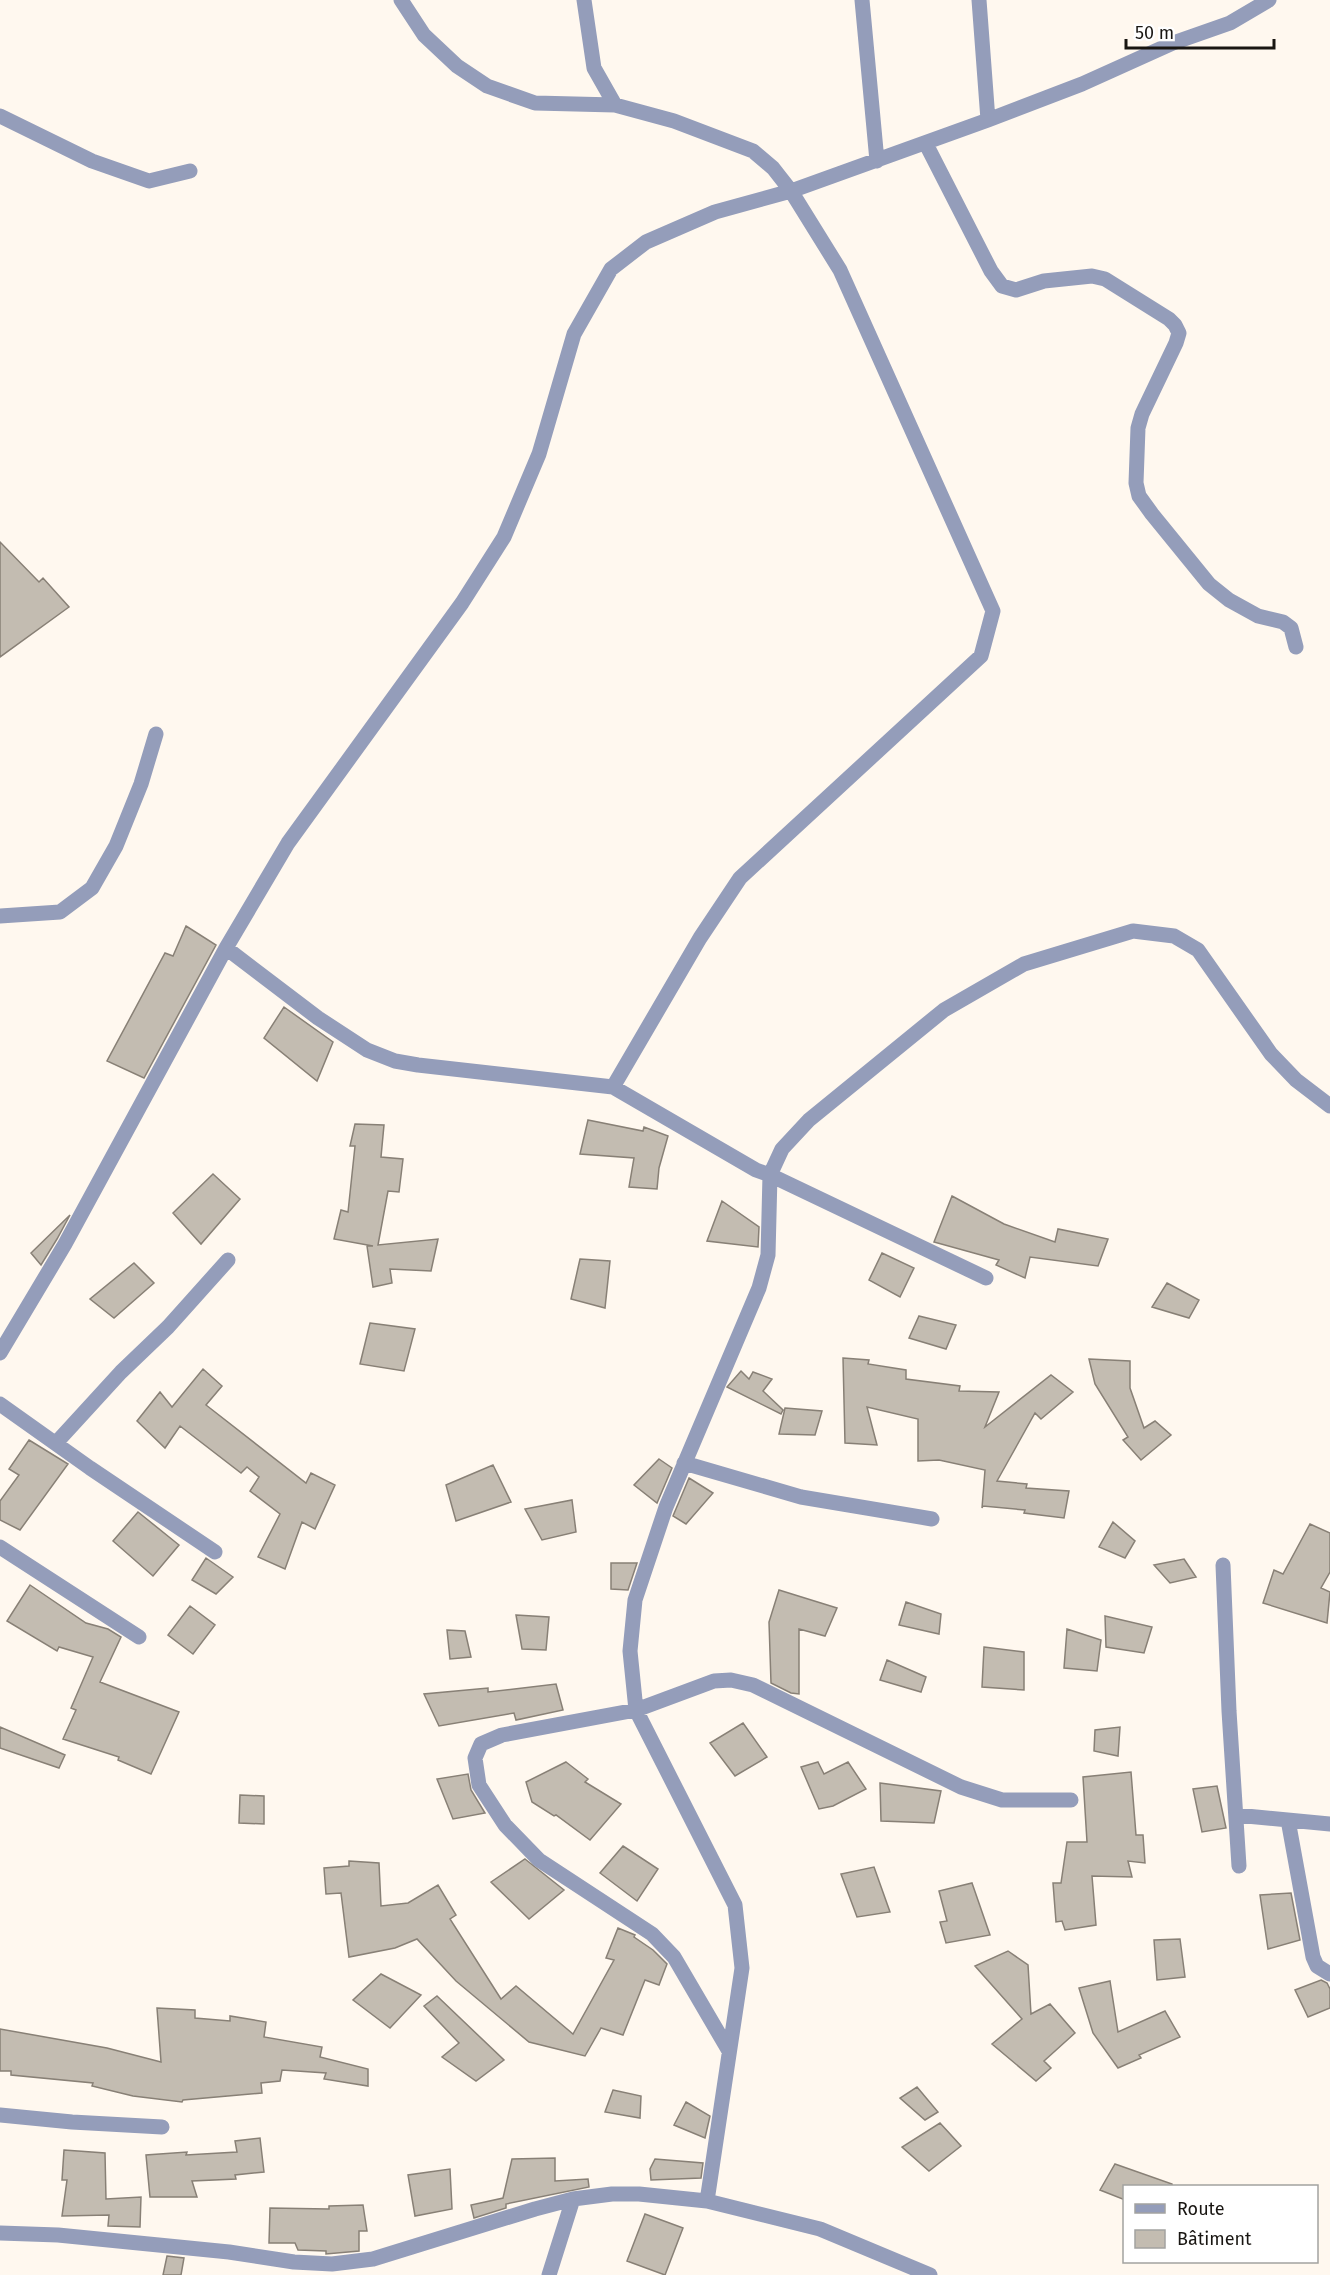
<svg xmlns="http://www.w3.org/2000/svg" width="1330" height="2275" font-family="'Fira Sans',sans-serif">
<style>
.building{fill:#c3bcb1;stroke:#888076;stroke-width:1.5}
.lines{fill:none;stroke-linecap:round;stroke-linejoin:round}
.minor{stroke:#949dba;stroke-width:15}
</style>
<rect width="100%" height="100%" fill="#fff8ef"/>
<path class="building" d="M0 542 39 582 43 578 69 607 0 657Z
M186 926 216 945 144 1078 107 1061 165 953 173 956Z
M284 1007 333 1042 317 1081 264 1038Z
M588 1120 643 1131 644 1127 668 1136 659 1168 657 1189 629 1187 634 1158 580 1154Z
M355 1124 384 1125 381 1157 403 1159 399 1192 388 1191 378 1245 438 1239 431 1271 390 1269 392 1283 373 1287 367 1246H373L334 1239 341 1210 348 1212 355 1146H350Z
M213 1174 240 1199 201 1244 173 1213Z
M952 1196 1004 1224 1055 1242 1058 1229 1108 1239 1098 1266 1030 1257 1025 1278 996 1265 999 1260 934 1242Z
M722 1201 759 1227 758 1247 707 1241Z
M70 1215 57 1239 41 1265 31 1253Z
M882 1253 914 1268 900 1297 869 1280Z
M580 1259 610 1261 605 1308 571 1299Z
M134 1263 154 1283 114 1318 90 1299Z
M1167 1283 1199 1300 1189 1318 1152 1307Z
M919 1316 956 1325 946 1349 909 1338Z
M370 1323 415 1329 404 1371 360 1364Z
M843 1358 869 1360 868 1364 906 1370V1379L960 1386 959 1391 999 1392 985 1427 1051 1375 1073 1392 1041 1419 1035 1413 997 1481 1027 1484 1026 1488 1069 1491 1064 1518 1024 1513 1025 1510 983 1506 982 1508 985 1470 939 1460 918 1461V1419L867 1407 877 1445 845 1443Z
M1089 1359 1130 1361V1388L1144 1428 1155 1421 1171 1435 1141 1460 1123 1440 1128 1437 1095 1384Z
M203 1369 222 1386 206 1405 306 1483 311 1473 335 1485 315 1529 302 1522 285 1569 258 1557 280 1514 250 1491 259 1477 247 1467 241 1473 180 1426 165 1448 137 1421 160 1392 172 1407Z
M741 1371 749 1379 753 1372 772 1379 763 1391 783 1410 781 1414 727 1387Z
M785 1408 822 1411 815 1435 779 1434Z
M29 1440 68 1464 20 1530 0 1520V1501L19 1475 9 1469Z
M659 1459 672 1468 657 1503 634 1485Z
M493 1465 511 1502 456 1521 446 1485Z
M689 1478 713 1493 686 1524 673 1516Z
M572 1500 576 1532 542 1540 525 1509Z
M138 1512 179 1545 153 1576 113 1541Z
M1113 1522 1135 1541 1125 1558 1099 1547Z
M1310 1524 1330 1533V1572L1321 1588 1330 1592 1327 1623 1263 1603 1274 1570 1283 1574Z
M206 1558 233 1577 216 1594 192 1580Z
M1184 1559 1196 1577 1170 1583 1154 1565Z
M611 1563H637L628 1590 611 1589Z
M30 1585 86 1623 108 1629 121 1637 100 1682 179 1712 151 1774 118 1760 119 1757 63 1739 76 1710 71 1708 93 1657 59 1647 57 1651 7 1621Z
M779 1590 837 1608 825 1636 799 1629V1694L791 1693 771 1683 769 1622Z
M906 1602 941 1614 939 1634 899 1625Z
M190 1606 215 1625 193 1654 168 1635Z
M516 1615 549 1617 546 1650 522 1649Z
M1105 1616 1152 1627 1144 1653 1106 1647Z
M1067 1629 1101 1640 1097 1671 1064 1668Z
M447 1630 465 1631 471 1657 450 1659Z
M984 1647 1024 1652V1690L982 1687Z
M887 1660 926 1677 921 1692 880 1680Z
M556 1684 563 1710 516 1720 514 1713 439 1726 424 1694 488 1688V1692Z
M743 1723 767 1757 735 1776 710 1743Z
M0 1727 65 1755 59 1768 0 1748Z
M1120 1727 1118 1756 1094 1751 1095 1730Z
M566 1762 588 1779 585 1782 621 1804 590 1840 556 1815 554 1816 532 1802 526 1782Z
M818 1762 824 1774 848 1762 866 1789 833 1806 819 1809 801 1767Z
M1131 1772 1136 1835H1143L1145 1863 1128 1861 1132 1877 1092 1876 1096 1925 1065 1930 1062 1921 1056 1922 1053 1883H1061L1067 1842H1087L1083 1777Z
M468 1774 471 1790 485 1813 453 1819 437 1779Z
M880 1783 941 1791 934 1823 881 1821Z
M1217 1786 1226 1828 1202 1832 1193 1789Z
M240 1795 264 1796V1824L239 1823Z
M623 1846 658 1869 637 1901 600 1873Z
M525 1859 564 1890 529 1919 491 1882Z
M349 1861 379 1863 381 1906 408 1903 438 1885 456 1915 450 1919 501 1999 516 1986 573 2034 614 1960 606 1958 618 1928 635 1935 634 1937 653 1950 667 1964 659 1985 645 1980 623 2035 601 2028 585 2056 529 2042 456 1981 417 1939 395 1948 349 1957 341 1893 326 1894 324 1868 349 1866Z
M874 1867 890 1912 857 1917 841 1874Z
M972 1883 990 1935 946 1943 940 1922 947 1921 939 1891Z
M1291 1893 1300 1940 1268 1949 1260 1895Z
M1180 1939 1185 1977 1157 1980 1154 1940Z
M1008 1951 1028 1965 1031 2014 1050 2004 1075 2033 1044 2061 1051 2068 1036 2081 992 2044 1022 2019 975 1966Z
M381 1974 421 1995 390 2028 353 2000Z
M1321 1980 1327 1983 1330 1989V2008L1308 2017 1295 1990Z
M1110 1981 1118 2032 1165 2011 1180 2037 1139 2055 1141 2058 1118 2068 1093 2033 1079 1988Z
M437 1996 504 2060 476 2081 442 2057 459 2043 424 2006Z
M157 2008 195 2010V2018L230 2021V2016L266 2022 264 2037 322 2047 320 2057 368 2069V2086L324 2079 326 2073 282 2070 280 2081 261 2083 262 2093 183 2100 182 2102 133 2096 92 2086 93 2083 11 2075V2071H0V2029L107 2048 161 2062Z
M917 2087 938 2112 925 2120 900 2098Z
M613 2090 641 2096 640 2118 605 2112Z
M686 2102 710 2116 705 2138 674 2125Z
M940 2123 961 2146 929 2171 902 2147Z
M260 2138 264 2172 235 2175 236 2179 192 2181 197 2197H150L146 2155 187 2152 186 2155 237 2152 235 2141Z
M64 2150 105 2153 106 2199 141 2197 140 2227 108 2226 109 2215 62 2216 67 2180H62Z
M555 2158V2181L588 2179 589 2187 506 2204V2208L474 2218 471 2205 503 2198 512 2159Z
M655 2159 703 2163 701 2178 651 2180 650 2169Z
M1115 2164 1172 2184V2187H1125V2200L1100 2190Z
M450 2169 452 2209 415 2216 408 2175Z
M363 2205 367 2231H359V2251L326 2254V2251L298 2250 295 2243H269L270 2208 329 2209V2206Z
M645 2214 683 2228 665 2275 627 2261Z
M167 2256 184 2258 181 2275H163Z"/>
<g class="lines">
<path class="minor" d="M401 0 424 35 457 66 487 86 535 103 615 105
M584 0 594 68 615 105 674 121 753 151 773 168 791 191 840 270 993 611 981 656 740 878 700 938 613 1087
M862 0 877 161
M979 0 988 120
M0 116 92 161 149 181 190 171
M926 144 991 271 1002 286 1016 290 1044 281 1092 276 1105 279 1169 319 1175 325 1179 333 1176 343 1142 414 1138 428 1136 483 1139 496 1152 514 1209 584 1229 600 1258 616 1283 622 1291 628 1296 647
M0 916 60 912 92 888 116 846 141 784 156 734
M226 948 318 1018 367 1050 395 1061 418 1065 613 1087 756 1170 770 1175 986 1278
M0 1353 65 1244 226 948 288 843 462 603 504 537 539 454 574 334 611 269 646 242 715 212 791 191 988 120 1082 84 1173 43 1230 23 1269 0
M0 1404 90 1468 215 1552
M56 1443 121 1372 168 1327 228 1260
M684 1463 801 1497 932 1519
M0 1547 139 1637
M1223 1565 1229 1711 1239 1866
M1236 1815 1330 1824
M1288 1820 1313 1957 1317 1966 1330 1974
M729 2051 674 1957 652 1934 539 1860 505 1825 479 1785 475 1758 481 1744 502 1735 636 1710 714 1681 731 1680 753 1685 961 1787 1002 1800H1071
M0 2115 72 2122 162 2127
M707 2201 742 1968 735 1905 636 1710 630 1651 635 1600 666 1507 759 1288 768 1255 770 1175 782 1149 809 1120 944 1010 1024 964 1133 931 1174 936 1198 950 1271 1054 1296 1080 1330 1106
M0 2233 58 2235 229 2252 294 2262 332 2264 373 2259 535 2209 573 2199 612 2194H639L707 2201 820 2229 930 2275
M549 2275 573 2199"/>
</g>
<rect x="1123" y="2185" width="195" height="78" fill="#ffffff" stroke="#a3a2a0" stroke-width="1.5"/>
<rect x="1135" y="2204" width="30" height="9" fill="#949dba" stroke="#a3a2a0" stroke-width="1.5"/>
<text x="1177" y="2215" font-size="18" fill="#191612">Route</text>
<rect x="1135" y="2230" width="30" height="18" fill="#c3bcb1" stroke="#a3a2a0" stroke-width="1.5"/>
<text x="1177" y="2245" font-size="18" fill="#191612">Bâtiment</text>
<path d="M1126 39v9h148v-9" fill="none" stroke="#191612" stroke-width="3"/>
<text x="1135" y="39" font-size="18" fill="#191612" stroke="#ffffff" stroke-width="4.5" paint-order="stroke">50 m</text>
</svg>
